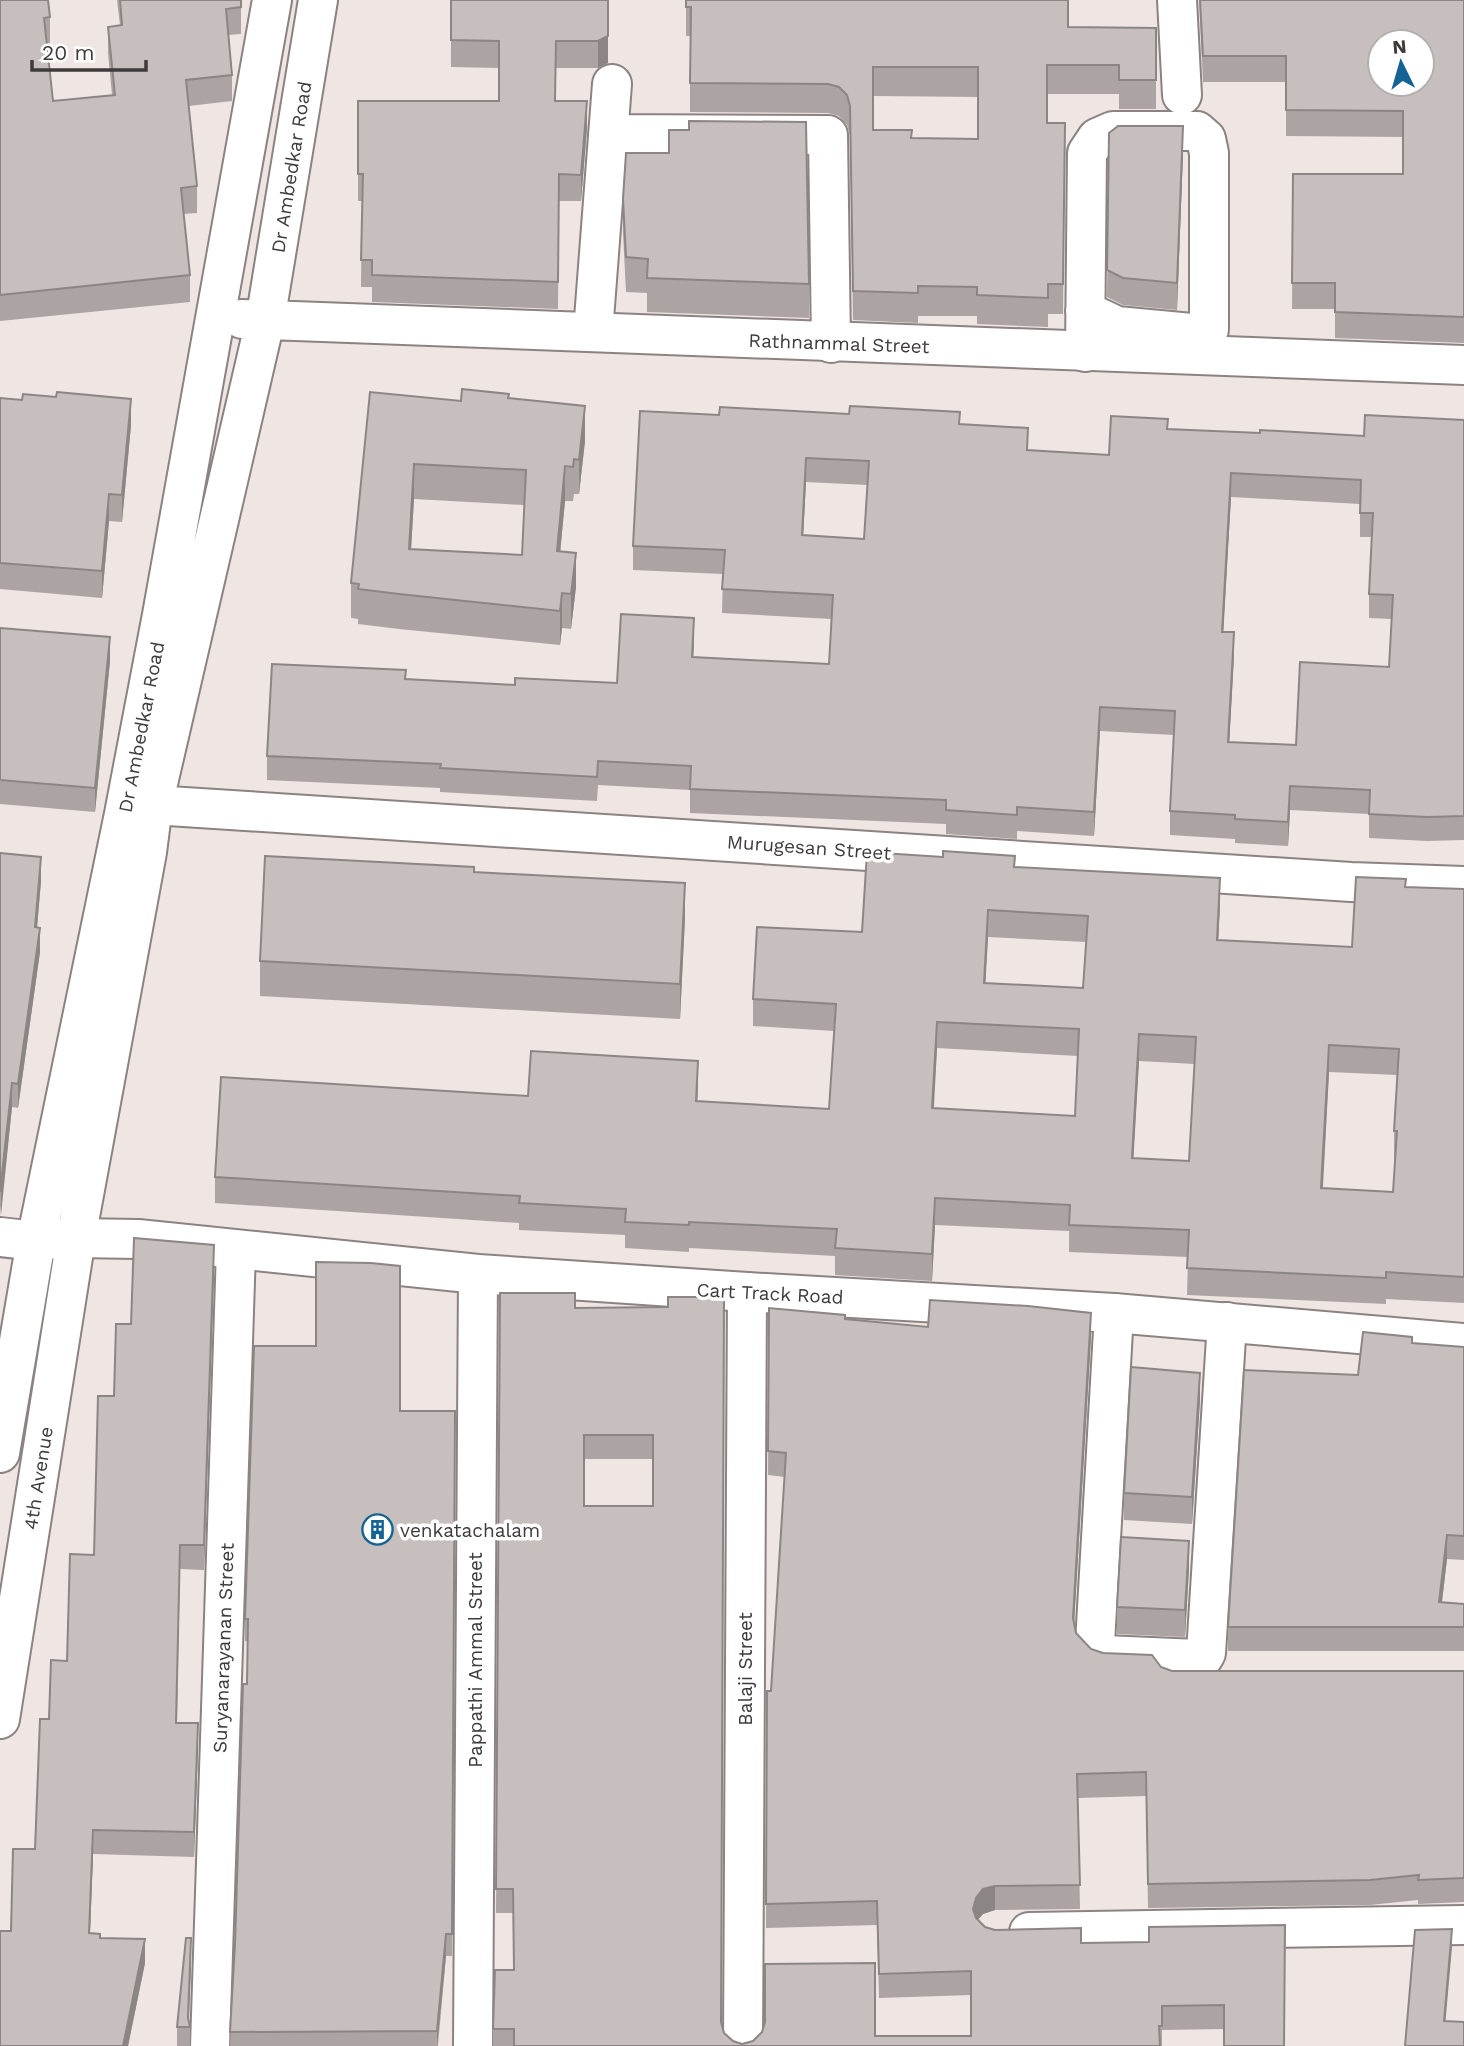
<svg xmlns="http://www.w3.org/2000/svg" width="1464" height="2046" font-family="'Work Sans',sans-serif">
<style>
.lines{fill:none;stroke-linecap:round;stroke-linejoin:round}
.minor-casing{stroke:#8b8381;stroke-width:42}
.tertiary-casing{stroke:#8b8381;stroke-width:42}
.secondary-casing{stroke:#8b8381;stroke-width:42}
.minor{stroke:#fff;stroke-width:38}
.tertiary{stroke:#fff;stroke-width:38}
.secondary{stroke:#fff;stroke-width:38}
.wall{fill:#aba4a3;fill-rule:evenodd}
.shaded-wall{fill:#8b8684}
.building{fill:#c7bfbd;stroke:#8b8684;stroke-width:2;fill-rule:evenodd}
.labels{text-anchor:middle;stroke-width:7;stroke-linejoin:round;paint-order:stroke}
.street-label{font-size:19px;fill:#3e3b3a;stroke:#fff}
.poi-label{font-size:19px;fill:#3e3b3a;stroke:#fff;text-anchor:start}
</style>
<rect width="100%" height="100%" fill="#efe6e4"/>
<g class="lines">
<defs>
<path id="minor" d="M1177 0 1182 95
M608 134 828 135 831 343
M593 332 612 84
M1085 352 1087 153 1097 138 1113 131H1197L1206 139 1209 153V329L1202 334 1117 326 1085 311
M153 805 1351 882 1464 886
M0 1237 36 1241
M1114 1313 1095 1643 1097 1650 1104 1655 1198 1659 1203 1658 1206 1653 1227 1322
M1029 1932 1464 1925
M210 2046 236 1250
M473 2046 478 1274
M743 2046 747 1292"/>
<path id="tertiary" d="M42 1240 76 1238 138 1239 478 1274 747 1292 1114 1313 1464 1343"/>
<path id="secondary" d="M242 319 1464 365
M0 1453 36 1241 124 814 162 615 272 0
M0 1719 76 1238 147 852 153 805 265 321 318 0"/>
</defs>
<use href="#minor" class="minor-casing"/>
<use href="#tertiary" class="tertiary-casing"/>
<use href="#secondary" class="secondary-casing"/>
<use href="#minor" class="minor"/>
<use href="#tertiary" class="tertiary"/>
<use href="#secondary" class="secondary"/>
</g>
<path class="wall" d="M0 0 50 17V43L47 44 53 101 112 95 108 53V27L120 25 117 0H241V34L228 35 232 75V101L189 106 197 186V213L183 214 190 275V302L0 321Z
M451 0H608V63L598 68H556V101L587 128 581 201H559L558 309 372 302V287H361L362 201H358V101H499V68L451 67Z
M686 0 1068 27 1156 28V109H1119V94H1047V123H1065L1063 314H1048V327L977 324V316H918V323L853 320 850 135 847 125 839 116 828 113 690 112V36H686ZM873 96 978 97V139L912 138 873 130Z
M1199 0H1464V343L1335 338V309H1292L1293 174H1403V137L1286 136V82H1203Z
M1109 133 1183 153 1177 310 1123 305 1107 297Z
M623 199 809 284V318L647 312V293L626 292 623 233Z
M370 392 461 401 509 399 585 441 579 494H574L573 501H565L560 552 576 587 571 629 562 628 560 645 399 629 358 624V619L351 618V583ZM414 499 524 505 522 555 411 549Z
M0 398 131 425 122 522 109 521 102 598 0 589Z
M719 415 960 424 1028 450 1109 455 1168 429 1260 433 1364 436 1464 420V840L1427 841 1369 838V814L1290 810 1288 846 1235 843V839L1170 835V811L1174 735 1100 731 1094 836 1017 831V839L946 834V824L690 813V790L598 785 597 801 440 792V788L267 780V756L406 679 515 685 617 683 694 642 693 657 829 664 831 619 722 613 723 574 633 570V546ZM806 482 867 485 864 539 803 535ZM1231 497 1360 504V537H1372L1369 594V618L1392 619 1389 667 1296 745 1229 742 1234 656 1223 632Z
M0 628 110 661 95 812 0 804Z
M0 853 41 881 37 928 40 952 18 1108 12 1107 0 1216Z
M1015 867 1220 905 1218 940 1352 947 1406 887 1464 889V1303L1386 1299V1304L1187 1295 1188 1257 1069 1252V1231L935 1225 932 1281 835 1275V1256L689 1248V1252L625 1248V1235L519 1230V1223L215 1203V1177L528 1096 698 1088 697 1101 829 1109 834 1031 753 1026V999L862 932ZM988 937 1086 942 1083 988 985 983ZM937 1048 1078 1056 1075 1116 934 1108ZM1139 1061 1195 1064 1189 1161 1133 1158ZM1329 1072 1397 1075 1394 1131V1157L1395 1158 1393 1192 1323 1188Z
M685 918 680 1019 260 996V961Z
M214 1269 204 1570 180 1569 177 1723 198 1748 194 1857 93 1854 90 1933 100 1938 145 1963 128 2046H0L11 1931 35 1849 49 1719 67 1661 94 1555 114 1396 131 1324Z
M500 1293 575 1308 668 1307 721 2022 724 2033 733 2041 742 2044 875 2036H971V1995L879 1998 877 1925 766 1928 767 1691H771L785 1477 768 1475 769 1308 845 1319 928 1327 1091 1337 1074 1623 1076 1633 1091 1649 1172 1671H1464V1902L1418 1904V1900L1370 1905 1148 1908 1146 1796 1078 1798 1080 1909 995 1910 983 1914 977 1920 985 1927 995 1930 1081 1943 1149 1942 1285 1925 1224 2029 1162 2030V2046H493V2029L514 1970 513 1913H496ZM584 1459H653V1506H584Z
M1412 1343 1464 1347V1560L1447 1559 1442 1602 1464 1604V1651H1228V1627L1358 1375Z
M1200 1400 1192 1524 1124 1520V1493Z
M400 1411H455L452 1956H446L438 2046H230L247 1684 248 1641H245V1619Z
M1189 1568 1185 1637 1117 1634V1607Z
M191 1965 189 2022 190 2027V2046H177V2027Z"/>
<path class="shaded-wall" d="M608 0V63L598 68V41Z
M587 101V128L581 201V175Z
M1183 126V153L1177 310V283Z
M131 399V425L122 522V495Z
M585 406V441L579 494V460Z
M806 458V482L802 559V535Z
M414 464V499L409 584V549Z
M565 466V501L557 586V551Z
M1231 473V497L1222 656V632Z
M109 494V521L102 598V571Z
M576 553V587L571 629V594Z
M562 593V628L560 645V611Z
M694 618V642L692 681V657Z
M1234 632V656L1228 766V742Z
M110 637V661L95 812V788Z
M1100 707V731L1094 836V812Z
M1290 786V810L1288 846V822Z
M41 857V881L35 951V927Z
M1220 878V905L1217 967V940Z
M685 883V918L680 1019V984Z
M988 910V937L984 1010V983Z
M40 928V952L18 1108V1084Z
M937 1022V1048L932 1134V1108Z
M1139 1034V1061L1132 1184V1158Z
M1329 1045V1072L1321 1215V1188Z
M698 1061V1088L696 1128V1101Z
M12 1083V1107L1 1215V1191Z
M935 1198V1225L932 1281V1254Z
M214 1245V1269L204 1570V1545Z
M1091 1313V1337L1073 1642V1618Z
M1200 1373V1400L1192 1524V1497Z
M1447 1535V1559L1439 1626V1602Z
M1189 1541V1568L1185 1637V1610Z
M198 1723V1748L194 1857V1832Z
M93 1830V1854L89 1958V1933Z
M995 1886V1910L983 1914 976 1922 973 1909 976 1898 983 1889Z
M1452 1929V1947L1444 2038V2021Z
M446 1934V1956L437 2046V2031Z
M191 1938V1965L188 2027Z
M145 1939V1963L128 2046H123Z"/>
<path class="building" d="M0 0H48L50 17 44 18 53 101 115 95 108 27 122 25 120 0H241V7L226 9 232 75 186 80 197 186 181 188 190 275 0 295Z
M451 0H608V36L598 41H556L555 101H587L581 175 559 174 558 282 372 275V260H361L363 174H358V101H499V41L451 40Z
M686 0H1068V27L1156 28V80H1119V65H1047V123H1065L1063 284H1048V298L977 295V287L918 286V293L853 291 850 106 847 95 839 87 828 84 690 83 691 7H686ZM873 67H978V139L911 138 912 130H873Z
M1200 0H1464V317L1335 312V283H1292L1293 174H1403V111L1286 110V56H1203ZM1380 42H1422V84H1380Z
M689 121 806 122 809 284 647 278 648 259 626 257 623 199 626 153H669V130H689Z
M1118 126H1183L1177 283 1123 278 1107 270 1109 133Z
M462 389 509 394 508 398 585 406 579 460 574 459 573 467 565 466 557 551 576 553 571 594 562 593 560 611 399 594 358 589 359 584 351 583 370 392 461 401ZM414 464 526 470 522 555 409 549Z
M57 392 131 399 122 495 109 494 102 571 0 563V398L22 400 23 394 56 397Z
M850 406 960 412 959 424 1028 428 1027 450 1109 455 1111 416 1168 419 1167 429 1260 433V430L1364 436 1365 415 1464 420V816L1427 817 1369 814 1370 790 1290 786 1288 822 1235 819V815L1170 811 1175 711 1100 707 1094 812 1017 807V815L946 810V800L690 789 691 766 598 761 597 777 440 768 441 764 267 756 272 664 406 670 405 679 515 685V678L617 683 621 614 694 618 692 657 829 664 833 595 722 589 725 550 633 546 640 411 719 415 720 407 849 414ZM806 458 869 461 864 539 802 535ZM1231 473 1361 480 1360 513H1373L1369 594 1393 595 1389 667 1300 662 1296 745 1228 742 1234 632H1222Z
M0 628 110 637 95 788 0 780Z
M943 851 1015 856 1014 867 1220 878 1217 940 1352 947 1356 877 1406 879 1405 887 1464 889V1277L1386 1272V1278L1187 1268 1189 1230 1069 1225 1070 1205 935 1198 932 1254 835 1248 837 1229 689 1222V1225L625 1222 626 1209 519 1203 520 1196 215 1177 221 1077 528 1096 531 1051 698 1061 696 1101 829 1109 836 1004 753 999 757 927 862 932 867 852 943 857ZM988 910 1088 916 1083 988 984 983ZM937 1022 1079 1029 1075 1116 932 1108ZM1139 1034 1196 1037 1189 1161 1132 1158ZM1329 1045 1399 1049 1394 1131H1397L1393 1192 1321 1188Z
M0 853 41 857 35 927 40 928 18 1084 12 1083 0 1192Z
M265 856 474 867V872L685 883 680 984 260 961Z
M134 1238 214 1245 204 1545H180L176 1723H198L194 1832 93 1830 89 1933 100 1934V1938L145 1939 123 2046H0V1931H11L13 1849H35L40 1719H49L51 1660 67 1661 70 1554 94 1555 98 1396H114L116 1324H131Z
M316 1262 371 1263 400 1266V1411H455L452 1934H446L437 2031 230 2032 235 1944 243 1684H247L248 1619H245L254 1346H316Z
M500 1293H575V1308L668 1307V1297H724L721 2022 724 2033 733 2041 742 2044 753 2041 762 2032 765 2022V1964L875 1963V2036H971V1971L879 1974 877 1901 766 1904 767 1691H771L786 1453 768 1451 769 1308 845 1315V1319L928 1327 930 1300 1028 1306 1091 1313 1073 1618 1076 1633 1091 1649 1103 1653 1152 1655 1161 1667 1172 1671H1464V1878L1418 1880 1419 1875 1370 1880 1148 1884 1146 1772 1077 1774 1080 1885 995 1886 983 1889 976 1898 973 1909 976 1918 985 1927 995 1930 1081 1928V1943L1149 1942V1927L1285 1925 1284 2046H1224V2005L1162 2006V2026H1159L1160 2046H514V2029H493L495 1970H514L513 1889H496ZM584 1435H653V1506H584Z
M1363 1332 1412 1337V1343L1464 1347V1536L1447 1535 1439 1602 1464 1604V1627H1228L1244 1370 1358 1375Z
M1131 1367 1200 1373 1192 1497 1124 1493Z
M1121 1537 1189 1541 1185 1610 1117 1607Z
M1452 1929 1444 2021 1464 2022V2046H1405L1415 1930Z
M186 1938H191L188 2018 190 2027H177Z"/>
<defs>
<symbol id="building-ring" viewBox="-11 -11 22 22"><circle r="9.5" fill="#fff" stroke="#136395" stroke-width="1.5"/><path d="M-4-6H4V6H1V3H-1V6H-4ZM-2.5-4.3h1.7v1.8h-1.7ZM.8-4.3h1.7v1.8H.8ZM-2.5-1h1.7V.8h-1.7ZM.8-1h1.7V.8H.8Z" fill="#136395"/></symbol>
</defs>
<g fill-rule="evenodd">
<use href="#building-ring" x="360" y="1512" width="35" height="35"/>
</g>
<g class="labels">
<g class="street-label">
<text transform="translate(291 167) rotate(-81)" y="7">Dr Ambedkar Road</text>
<text transform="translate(839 343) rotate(2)" y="7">Rathnammal Street</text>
<text transform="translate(141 727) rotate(-79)" y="7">Dr Ambedkar Road</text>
<text transform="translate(809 847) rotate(4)" y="7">Murugesan Street</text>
<text transform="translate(770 1293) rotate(3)" y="7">Cart Track Road</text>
<text transform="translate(38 1478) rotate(-81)" y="7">4th Avenue</text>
<text transform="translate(223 1648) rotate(-88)" y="7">Suryanarayanan Street</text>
<text transform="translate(475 1660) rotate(-90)" y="7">Pappathi Ammal Street</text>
<text transform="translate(745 1669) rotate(-90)" y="7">Balaji Street</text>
</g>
<g class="poi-label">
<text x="400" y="1537">venkatachalam</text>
</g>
</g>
<g transform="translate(1401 63) rotate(355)"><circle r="33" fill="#ffffff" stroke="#b2b1b0" stroke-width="2"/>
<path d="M0-5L12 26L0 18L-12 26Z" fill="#136395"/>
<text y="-10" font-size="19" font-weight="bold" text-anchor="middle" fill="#3e3b3a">N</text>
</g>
<path d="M32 60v10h114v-10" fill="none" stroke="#3e3b3a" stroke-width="3.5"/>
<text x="42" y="60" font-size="21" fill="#3e3b3a" stroke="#ffffff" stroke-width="5" paint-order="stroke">20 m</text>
</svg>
